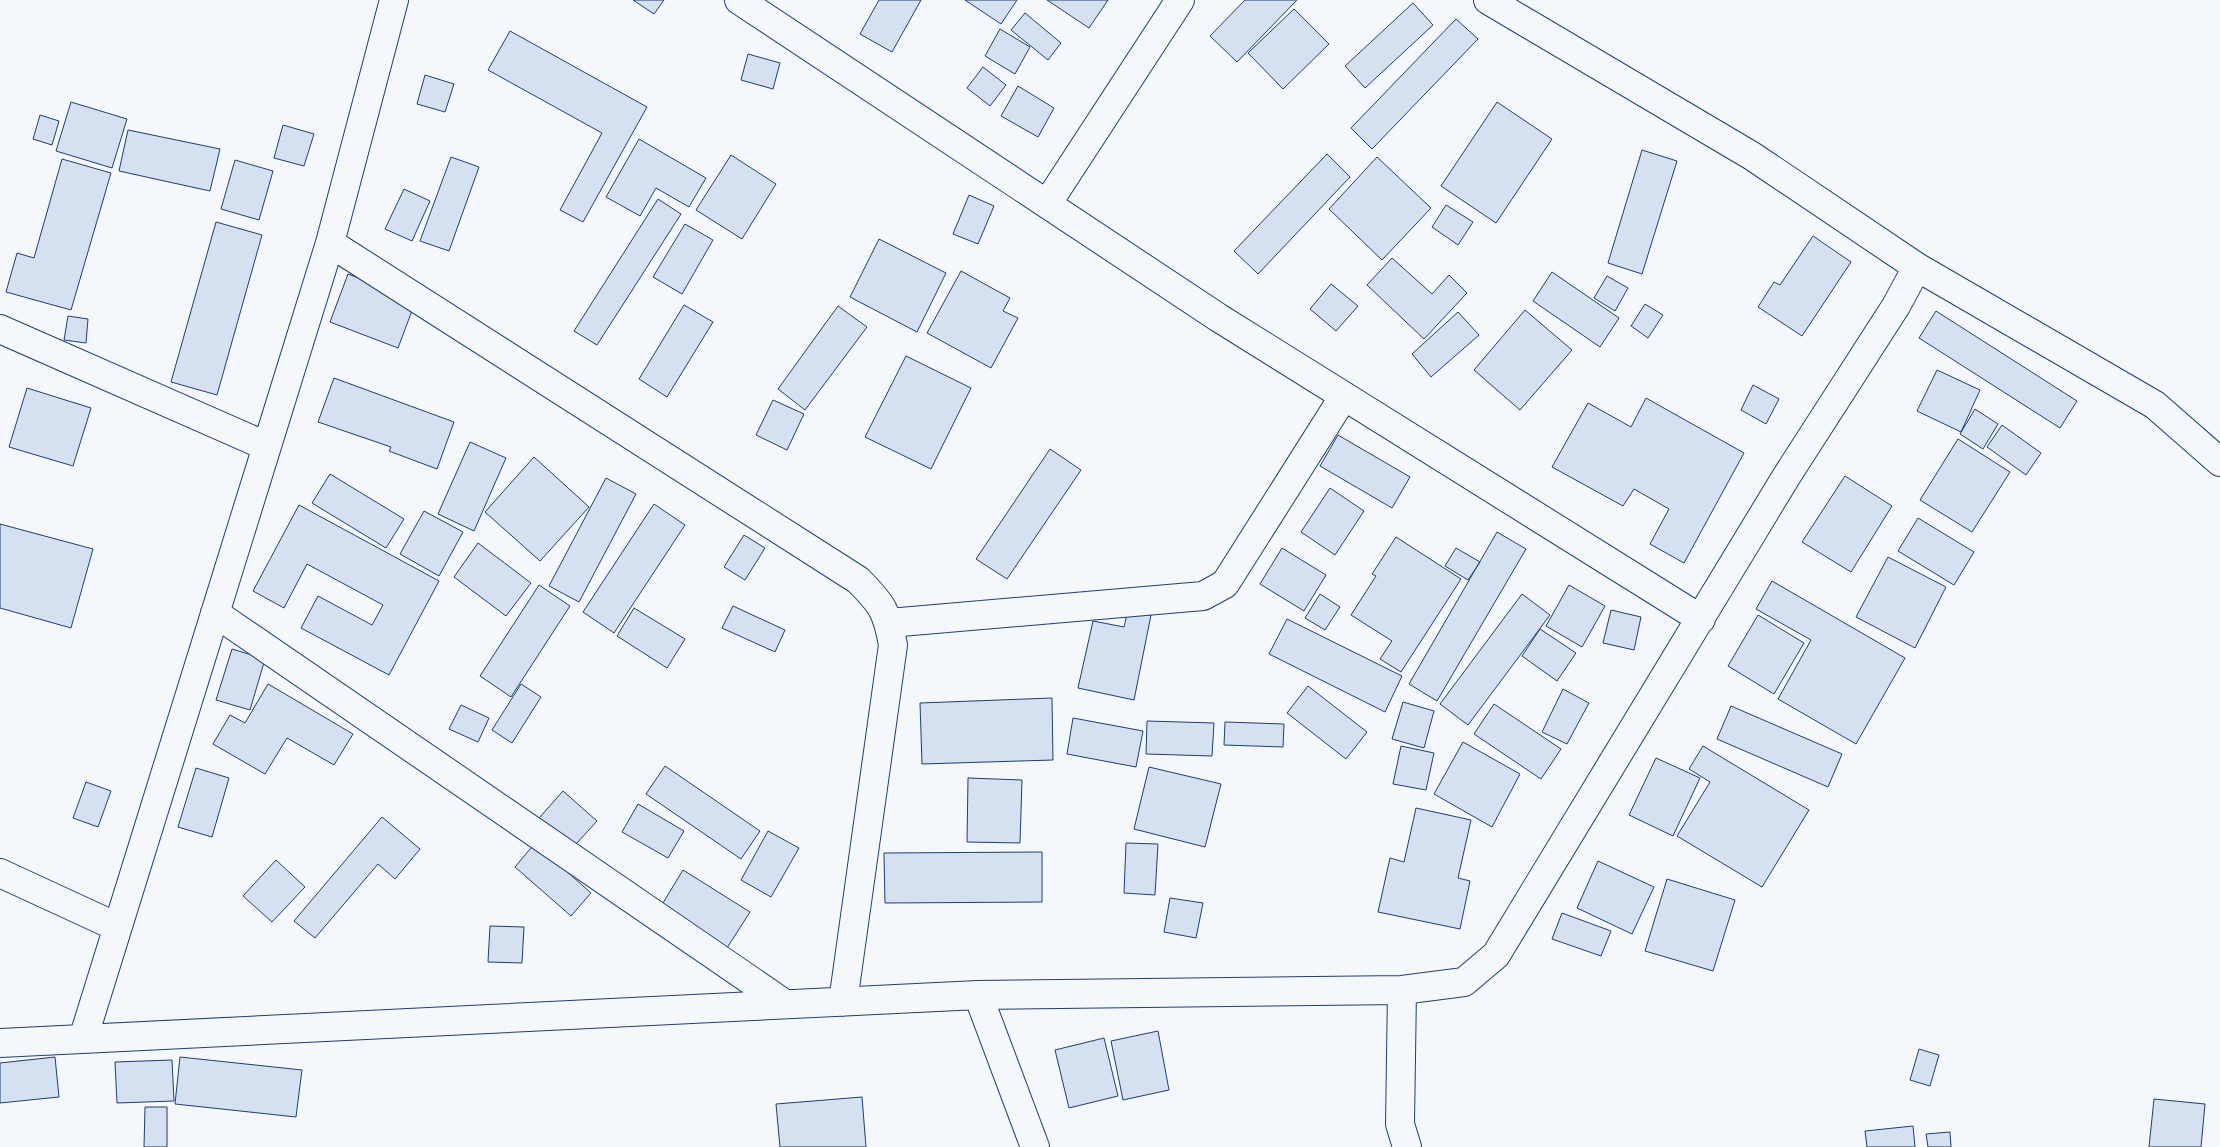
<svg xmlns="http://www.w3.org/2000/svg" width="2220" height="1147" font-family="Poppins,sans-serif">
<style>
.building{fill:#d5e0f0;stroke:#1d3f73}
.lines{fill:none;stroke-linecap:round;stroke-linejoin:round}
.minor-casing{stroke:#1d3f73;stroke-width:30}
.minor{stroke:#f4f7fb;stroke-width:28}
</style>
<rect width="100%" height="100%" fill="#f4f7fb"/>
<path class="building" d="M633 0H664L654 14Z
M879 0H921L892 52 860 34Z
M965 0H1017L1001 24Z
M1047 0H1108L1089 28Z
M1245 0H1297L1237 62 1210 36Z
M1413 3 1433 25 1365 88 1345 66Z
M1294 9 1329 44 1283 89 1248 53Z
M1025 13 1061 43 1048 60 1011 30Z
M1456 19 1478 39 1372 149 1351 128Z
M1000 29 1030 47 1015 74 985 56Z
M510 31 647 107 583 222 560 210 602 133 488 70Z
M748 54 780 63 773 89 741 80Z
M983 67 1006 85 990 106 967 88Z
M425 75 454 84 445 112 417 104Z
M1018 86 1054 108 1038 137 1001 116Z
M71 102 127 119 112 168 56 151Z
M1497 102 1552 139 1496 223 1441 186Z
M40 115 59 121 52 145 33 139Z
M283 125 314 134 304 166 274 158Z
M128 130 220 149 210 191 119 171Z
M639 139 706 178 689 207 656 188 640 216 606 197Z
M1642 150 1677 161 1642 274 1608 263Z
M1327 154 1350 177 1258 274 1234 251Z
M731 155 776 184 742 239 696 210Z
M451 157 479 167 449 251 420 241Z
M1377 157 1431 208 1382 260 1329 209Z
M62 159 111 173 71 310 6 292 17 253 34 258Z
M235 160 273 171 259 220 221 209Z
M404 189 430 201 412 241 385 229Z
M969 195 994 206 978 244 953 234Z
M658 199 681 214 597 345 574 331Z
M1446 205 1473 222 1458 245 1432 227Z
M216 222 262 235 217 395 171 382Z
M685 224 713 240 682 294 653 277Z
M1813 236 1851 262 1802 336 1758 307 1774 282 1780 285Z
M879 239 946 273 917 332 850 297Z
M1392 258 1432 294 1449 275 1467 293 1424 339 1367 285Z
M961 271 1010 298 1003 311 1018 318 991 368 927 333Z
M1552 272 1619 318 1600 347 1533 301Z
M348 274 416 300 398 348 330 322Z
M1607 276 1628 288 1615 311 1594 298Z
M1331 284 1358 306 1336 331 1310 309Z
M1645 304 1663 315 1648 338 1631 326Z
M684 305 713 322 667 397 639 379Z
M838 306 867 327 805 410 778 389Z
M1525 310 1572 350 1520 410 1474 370Z
M1936 311 2077 401 2060 428 1919 338Z
M1458 312 1479 335 1431 377 1412 354Z
M68 316 88 319 86 343 64 340Z
M906 356 971 388 931 469 865 437Z
M1937 370 1980 390 1961 432 1917 411Z
M334 378 454 422 437 469 389 451 391 447 318 422Z
M1753 385 1779 399 1766 424 1741 410Z
M27 388 91 408 73 466 9 447Z
M1646 398 1744 453 1684 563 1650 544 1669 509 1634 489 1623 506 1552 467 1588 403 1631 427Z
M773 400 804 414 787 450 756 435Z
M1975 409 1998 424 1983 449 1960 434Z
M2002 425 2041 453 2026 475 1987 447Z
M1338 435 1410 477 1392 508 1320 466Z
M1958 439 2010 472 1972 532 1920 500Z
M470 442 506 458 474 531 438 514Z
M1050 449 1081 470 1007 579 976 559Z
M534 457 589 507 540 561 485 512Z
M330 474 404 519 386 548 312 503Z
M1845 476 1892 506 1851 572 1802 542Z
M606 478 636 494 579 602 549 586Z
M1330 488 1364 511 1335 555 1301 532Z
M654 504 685 525 614 633 583 612Z
M299 505 439 581 389 675 301 628 318 596 372 625 383 605 307 564 284 608 253 591Z
M424 511 463 532 439 576 400 554Z
M1918 518 1974 552 1954 585 1898 551Z
M0 524 93 549 71 628 0 608Z
M1497 532 1526 549 1437 701 1409 684Z
M744 535 765 548 745 580 724 567Z
M1396 537 1461 579 1401 672 1380 659 1392 641 1351 615 1376 576 1372 574Z
M478 543 531 583 506 616 454 577Z
M1282 548 1326 575 1304 611 1260 584Z
M1456 548 1480 562 1468 580 1445 566Z
M1888 557 1946 587 1915 648 1856 617Z
M1772 581 1905 658 1856 744 1778 699 1811 640 1756 609Z
M539 585 570 606 511 697 480 676Z
M1569 585 1605 606 1582 647 1546 626Z
M1320 594 1340 607 1325 630 1305 618Z
M1522 594 1550 615 1468 725 1440 704Z
M733 606 785 630 775 652 722 628Z
M634 608 685 639 667 668 617 636Z
M1128 610 1151 615 1134 700 1078 688 1093 621 1124 627Z
M1611 610 1641 617 1634 650 1603 643Z
M1758 615 1804 643 1774 694 1728 666Z
M1287 619 1402 676 1385 712 1269 654Z
M1540 629 1576 653 1557 681 1522 656Z
M232 649 265 659 250 710 216 700Z
M268 684 353 734 334 765 287 738 265 774 213 744 230 715 245 723Z
M521 684 541 697 512 743 492 730Z
M1308 686 1367 732 1346 759 1287 713Z
M1563 689 1589 703 1567 744 1542 732Z
M1052 698 1053 760 922 764 920 703Z
M1403 702 1434 711 1424 748 1392 739Z
M1494 704 1561 749 1541 779 1474 734Z
M461 705 489 718 478 742 449 729Z
M1731 706 1842 754 1828 787 1717 739Z
M1073 718 1143 731 1136 767 1067 754Z
M1147 721 1214 723 1212 756 1146 754Z
M1225 722 1284 724 1283 747 1224 745Z
M1463 742 1520 774 1492 827 1434 794Z
M1401 746 1434 753 1426 790 1393 784Z
M1703 746 1809 810 1762 887 1677 836 1710 782 1689 769Z
M1656 758 1700 778 1673 836 1629 815Z
M665 766 760 831 741 859 646 794Z
M1149 767 1221 784 1205 847 1134 829Z
M196 768 229 778 212 837 178 827Z
M968 778 1022 780 1020 843 967 842Z
M86 782 111 791 98 827 73 818Z
M563 791 597 821 565 856 532 826Z
M638 804 684 831 668 858 622 832Z
M1416 808 1471 820 1458 878 1470 881 1460 929 1378 912 1390 858 1404 862Z
M382 817 420 849 395 879 378 864 315 938 294 921Z
M768 831 799 848 771 897 741 880Z
M535 843 591 893 571 916 515 867Z
M1126 843 1158 844 1155 895 1124 893Z
M1042 852V902L885 903 884 853Z
M276 860 305 887 272 922 243 896Z
M1598 861 1654 887 1632 934 1577 908Z
M683 870 750 912 718 962 652 921Z
M1667 879 1735 900 1713 971 1645 951Z
M1170 898 1203 903 1196 938 1164 932Z
M1562 913 1611 931 1601 956 1552 939Z
M490 926 524 927 522 963 488 962Z
M1158 1031 1169 1090 1123 1100 1111 1041Z
M1104 1038 1118 1096 1069 1108 1055 1050Z
M1919 1049 1939 1055 1930 1086 1910 1080Z
M55 1057 59 1097 0 1103V1063Z
M180 1057 302 1070 296 1117 175 1104Z
M172 1060 174 1101 117 1103 115 1062Z
M862 1097 866 1147H780L776 1104Z
M2154 1099 2205 1104 2201 1147H2149Z
M145 1107H167V1147H144Z
M1913 1126 1915 1147H1867L1865 1131Z
M1950 1132 1951 1147H1928L1926 1134Z"/>
<g class="lines">
<defs>
<path id="minor" d="M739 0 1219 318 1701 619
M1488 0 1752 156 1917 267 2155 405 2220 462
M1047 204 1180 0
M330 243 858 580C882 604 887 611 893 645L843 1002
M0 329 266 446
M215 613 785 1004
M889 623 1203 596 1225 584 1344 396
M0 873 117 927
M1402 990 1400 1124 1407 1147
M978 995 1035 1147
M83 1039 330 243 394 0
M0 1043 978 995 1402 990 1464 982 1496 955 1786 477 1896 306 1917 267"/>
</defs>
<use href="#minor" class="minor-casing"/>
<use href="#minor" class="minor"/>
</g>
</svg>
